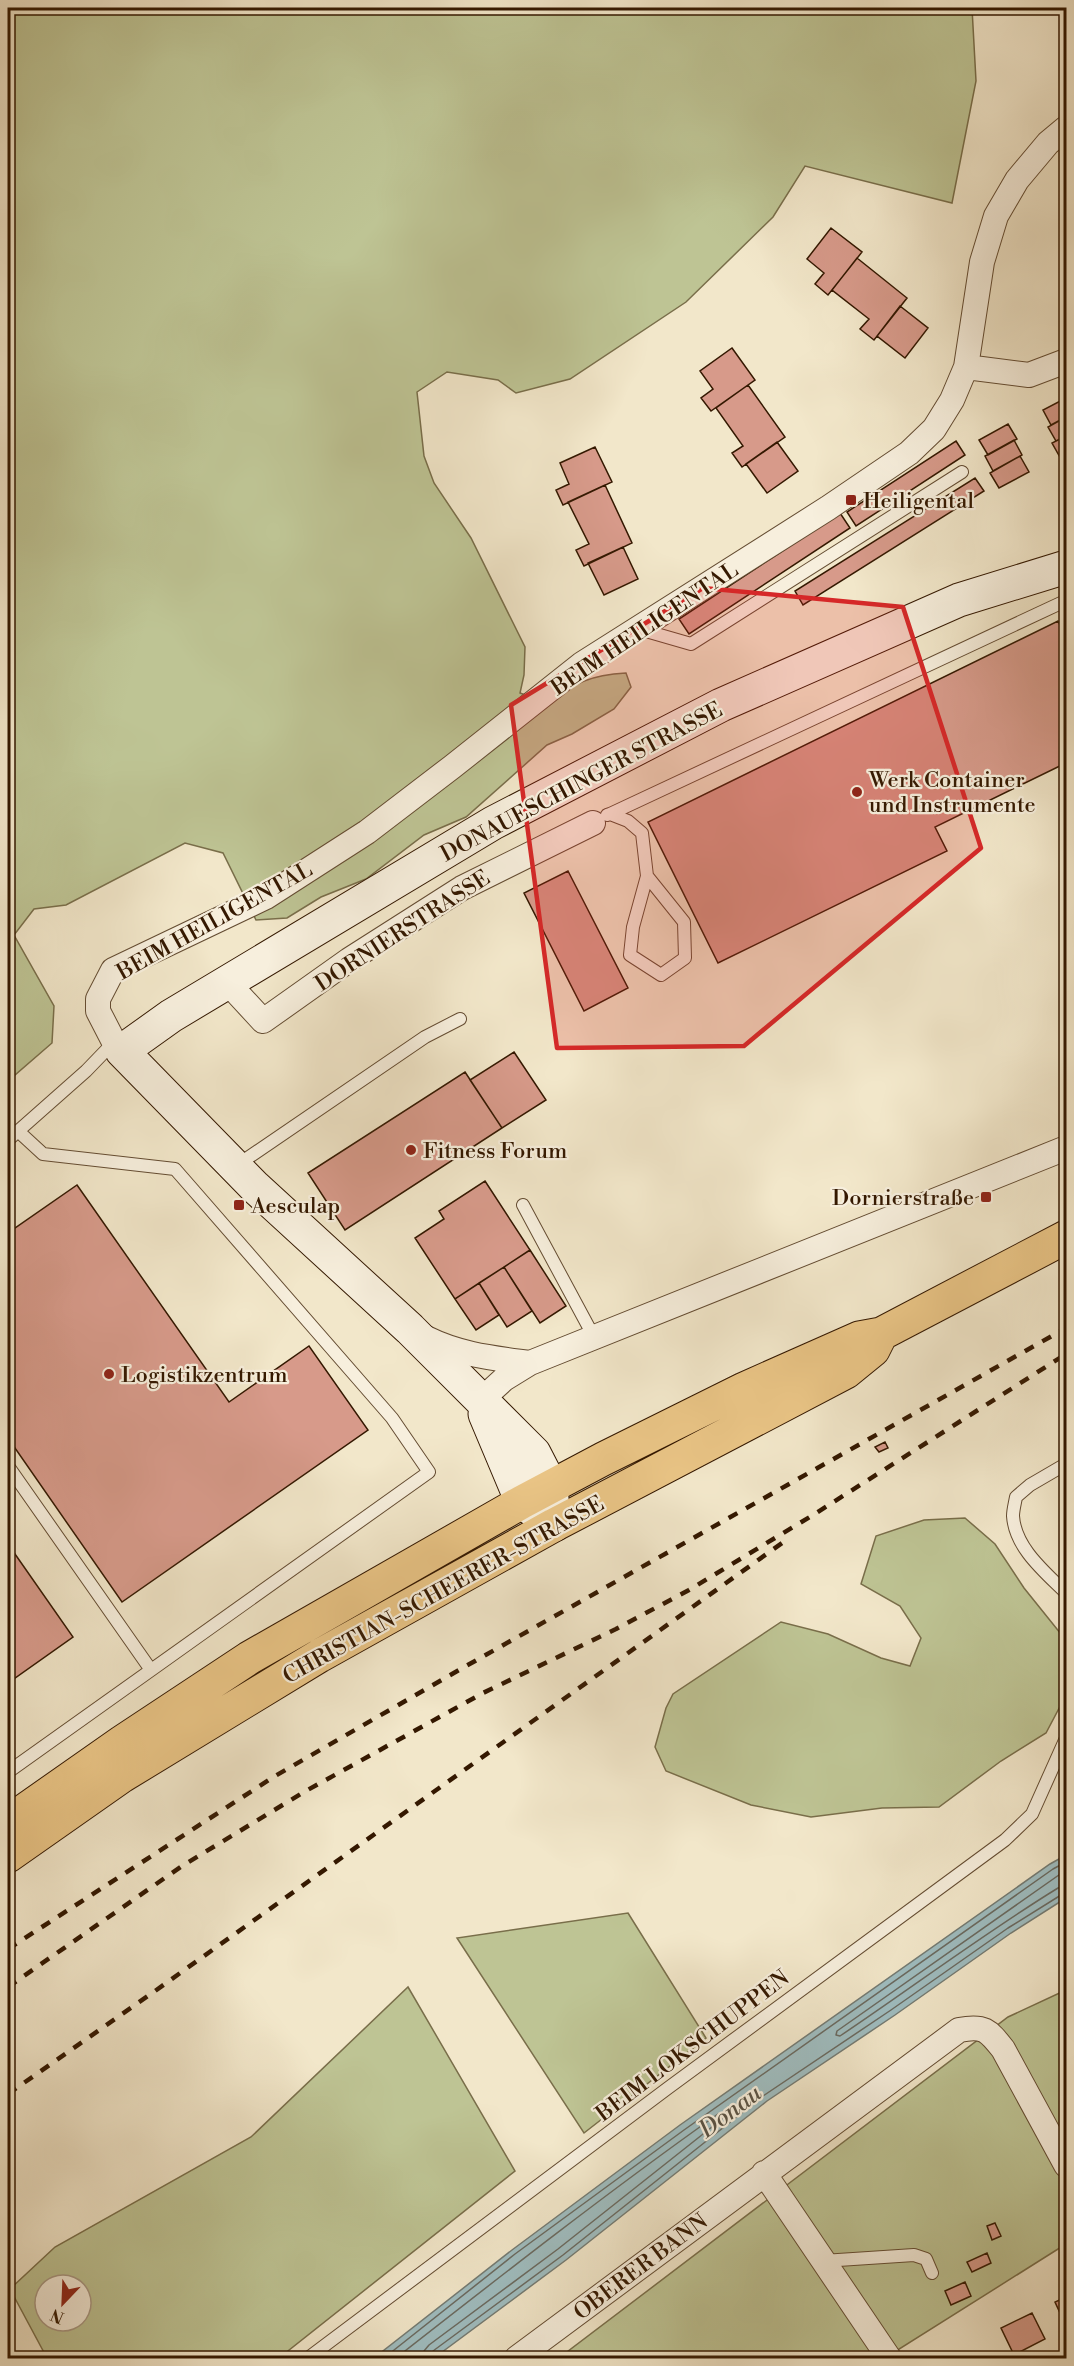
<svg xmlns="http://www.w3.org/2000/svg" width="1074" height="2366" font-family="'Libre Bodoni',serif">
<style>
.green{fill:#bec494;stroke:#796e4a;stroke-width:1.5;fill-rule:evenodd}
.water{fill:#9fbdc0;stroke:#747b73;stroke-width:1.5}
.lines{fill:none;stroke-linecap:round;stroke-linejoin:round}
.shore{stroke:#6a6a60;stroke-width:1.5}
.building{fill:#d79a8a;stroke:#341800;stroke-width:1.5}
.lane-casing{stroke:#644c32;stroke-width:14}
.street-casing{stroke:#644c32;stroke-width:26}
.secondary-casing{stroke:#341800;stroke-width:35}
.primary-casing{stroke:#341800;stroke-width:35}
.lane{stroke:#f7efdd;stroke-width:12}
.street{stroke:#f7efdd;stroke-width:24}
.secondary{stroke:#f7efdd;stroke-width:33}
.primary{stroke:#e9c485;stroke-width:33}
.rail{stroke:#341800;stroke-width:4.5;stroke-dasharray:10 10;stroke-linecap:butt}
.marked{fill:#d62828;fill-opacity:0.2;stroke:#d62828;stroke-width:4.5;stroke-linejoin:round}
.poi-dot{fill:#8f2418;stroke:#f7efdd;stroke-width:2}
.labels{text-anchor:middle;stroke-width:4.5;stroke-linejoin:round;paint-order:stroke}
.poi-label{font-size:22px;fill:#341800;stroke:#f7efdd;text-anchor:start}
.street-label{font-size:22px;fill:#341800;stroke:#f7efdd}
.water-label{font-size:24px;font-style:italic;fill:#595243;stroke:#f7efdd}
</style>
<rect width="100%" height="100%" fill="#f2e7ca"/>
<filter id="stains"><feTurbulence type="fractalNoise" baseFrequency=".00333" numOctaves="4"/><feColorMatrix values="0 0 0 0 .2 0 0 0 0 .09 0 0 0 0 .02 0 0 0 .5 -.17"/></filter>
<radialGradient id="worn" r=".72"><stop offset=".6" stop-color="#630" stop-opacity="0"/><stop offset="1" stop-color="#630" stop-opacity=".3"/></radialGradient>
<path class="green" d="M8 8H972L976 81 952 203 805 166 773 217 686 302 570 379 516 393 498 380 447 372 417 392 424 456 434 483 471 538 525 647 524 675 520 693 547 703C575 683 590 675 626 673L631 687 614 709 572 734 547 745 466 817 424 835 366 879 321 897 287 918 256 920 223 853 185 843 66 905 34 909 14 935 54 1006 52 1043 8 1081Z
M965 1518 995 1544 1024 1588 1065 1639 1066 1695 1046 1733 1001 1761 939 1807 882 1808 811 1817 751 1805 666 1771 655 1747 666 1708 673 1694 781 1622 828 1634 881 1658 910 1666 921 1638 900 1606 861 1584 876 1536 924 1520Z
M628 1913 706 2038 584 2133 457 1938Z
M408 1987 515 2171 279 2358H47L10 2289 55 2247 251 2137ZM45 2285H81V2321H45Z
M1066 1990V2244L885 2358H559L1008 2017Z"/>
<path class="water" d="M1066 1855V1898L1011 1933 895 2015 767 2101 566 2260 434 2358H374L512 2250 680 2125 1050 1864Z"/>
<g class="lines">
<path class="shore" d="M1066 1870 837 2031 836 2035 840 2036C913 1987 983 1934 1058 1888L1066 1886
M384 2358 515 2254 684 2130 1053 1869 1066 1862
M396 2358C502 2275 608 2192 718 2114L722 2115V2119L558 2249 429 2345 424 2351 423 2358
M431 2358 433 2351 563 2255 763 2096 891 2010 1008 1928 1061 1895 1066 1894"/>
</g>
<path class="building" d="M831 228 862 252 828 295 815 284 824 273 807 259Z
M857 258 907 298 874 340 860 329 869 319 832 290Z
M900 306 928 328 905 358 877 336Z
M732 348 755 380 711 411 701 398 713 389 700 371Z
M748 385 785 437 742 467 732 453 743 446 716 408Z
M1066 398V417L1051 425 1043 410Z
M1066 417V436L1056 441 1048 427Z
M1008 424 1017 439 988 455 979 440Z
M1066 436V456L1061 459 1052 443Z
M1014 440 1022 455 993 471 985 456Z
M956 441 965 455 856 526 847 512Z
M777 442 798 471 767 493 746 464Z
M595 447 612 482 563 505 556 490 569 484 560 463Z
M1020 456 1029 472 999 488 990 473Z
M975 478 984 491 803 605 795 591Z
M605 485 632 543 584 566 576 550 589 544 568 502Z
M840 513 850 528 689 634 679 619Z
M623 547 638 579 604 595 588 563Z
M1058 621 1066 638V763L935 827 947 851 718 963 648 822Z
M568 871 628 988 584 1011 524 893Z
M514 1052 546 1100 502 1128 470 1080Z
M465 1072 502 1128 345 1230 308 1173Z
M485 1181 530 1250 455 1299 415 1238 444 1219 439 1211Z
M77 1185 229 1402 309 1346 368 1430 122 1602 8 1438V1233Z
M530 1250 566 1306 540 1323 504 1267Z
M504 1267 532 1311 507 1327 479 1283Z
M479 1283 499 1315 476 1330 455 1299Z
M885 1442 888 1448 879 1452 875 1447Z
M8 1544 73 1637 8 1683Z
M995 2223 1001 2236 992 2240 987 2226Z
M987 2253 991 2263 972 2272 967 2262Z
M965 2282 971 2296 951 2305 945 2291Z
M1066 2297V2326L1055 2302Z
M1032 2313 1045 2339 1014 2355 1001 2328Z
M974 2353 978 2358H966Z"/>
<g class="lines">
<defs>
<path id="lane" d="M639 629 691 644 962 472
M610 814 1063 602 1066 607
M607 815 610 814 628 821 642 833 647 876 633 927 630 955 661 975 685 958 684 922 647 876
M8 1140 86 1071 114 1042
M236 1166 425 1037 460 1019
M523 1205 594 1337
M1066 1464 1030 1485 1016 1497C1015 1503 1013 1510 1013 1516 1015 1548 1045 1572 1066 1593
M8 1466 151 1670
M8 1772 429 1472 392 1418 175 1169 43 1154 18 1131
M823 2261 914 2255 926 2259 932 2273
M308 2358 668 2088 1005 1840 1032 1814 1066 1738"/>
<path id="street" d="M966 367 1029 375 1066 361
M227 982 263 1021 349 960 462 888 593 823
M122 1051 114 1042 98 1011V999L113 970 266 897 367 832 452 767 582 664 828 508 909 453 934 429 952 400 966 367 982 262 996 216 1017 180 1048 143 1066 128
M426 1338C460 1355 493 1358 530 1363
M480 1401 504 1379 530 1363 1066 1148
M764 2173 889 2358
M517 2358 959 2030C984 2025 988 2030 1003 2049L1066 2165"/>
<path id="secondary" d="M485 1414 522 1502 544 1518
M554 1525 551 1486 534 1453 410 1329 255 1187 122 1051 171 1016 493 823 721 705 959 600 1066 567"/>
<path id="primary" d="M8 1822 122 1742 249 1658 522 1502 603 1459 744 1389 859 1338 881 1334 1066 1237
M8 1856 122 1776 319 1656 554 1525 846 1372 873 1350 881 1334"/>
</defs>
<use href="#lane" class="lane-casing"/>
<use href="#street" class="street-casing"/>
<use href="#secondary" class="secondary-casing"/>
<use href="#primary" class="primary-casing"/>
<use href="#lane" class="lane"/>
<use href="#street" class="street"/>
<use href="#secondary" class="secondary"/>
<use href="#primary" class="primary"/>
<path class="rail" d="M8 1949 275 1776 459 1670 1066 1328
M8 1987 182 1866 304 1792 483 1693 616 1629 689 1590 813 1515 1066 1354
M8 2094 155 1991 782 1543"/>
</g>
<path class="marked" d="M703 588 903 607 981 848 744 1046 557 1048 511 705Z"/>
<g class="poi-dot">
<rect x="845" y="494" width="12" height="12" rx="3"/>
<circle cx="857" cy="792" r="6"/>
<circle cx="411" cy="1150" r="6"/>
<rect x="980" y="1191" width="12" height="12" rx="3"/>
<rect x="233" y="1199" width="12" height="12" rx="3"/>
<circle cx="109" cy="1374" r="6"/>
</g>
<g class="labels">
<g class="poi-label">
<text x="863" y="508">Heiligental</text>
<text x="869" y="787">Werk Container<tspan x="869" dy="25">und Instrumente</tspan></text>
<text x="423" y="1158">Fitness Forum</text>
<text x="974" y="1205" text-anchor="end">Dornierstraße</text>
<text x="251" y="1213">Aesculap</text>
<text x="121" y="1382">Logistikzentrum</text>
</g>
<g class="street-label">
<text transform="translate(644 628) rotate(-34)" y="8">BEIM HEILIGENTAL</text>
<text transform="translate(581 781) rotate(-28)" y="8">DONAUESCHINGER STRASSE</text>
<text transform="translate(214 920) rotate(-29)" y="8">BEIM HEILIGENTAL</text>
<text transform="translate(402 930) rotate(-33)" y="8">DORNIERSTRASSE</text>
<text transform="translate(443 1589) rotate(-29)" y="8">CHRISTIAN-SCHEERER-STRASSE</text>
<text transform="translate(692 2045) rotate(-37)" y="8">BEIM LOKSCHUPPEN</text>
<text transform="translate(640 2266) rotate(-37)" y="8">OBERER BANN</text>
</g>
<g class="water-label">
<text transform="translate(730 2111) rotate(-37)" y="8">Donau</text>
</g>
</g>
<rect width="1074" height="2366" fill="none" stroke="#f2e7ca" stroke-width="30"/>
<rect x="9" y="9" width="1056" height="2348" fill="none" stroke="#341800" stroke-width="3"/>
<rect x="15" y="15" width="1044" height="2336" fill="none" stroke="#341800" stroke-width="1.5"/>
<g transform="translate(63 2303) rotate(203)"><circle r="28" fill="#f7efdd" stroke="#a99985" stroke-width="1.5"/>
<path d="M0-4.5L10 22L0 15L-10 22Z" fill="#8f2418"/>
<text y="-9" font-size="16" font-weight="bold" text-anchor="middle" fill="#341800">N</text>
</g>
<rect width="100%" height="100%" filter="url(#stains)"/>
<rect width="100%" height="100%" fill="url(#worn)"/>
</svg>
